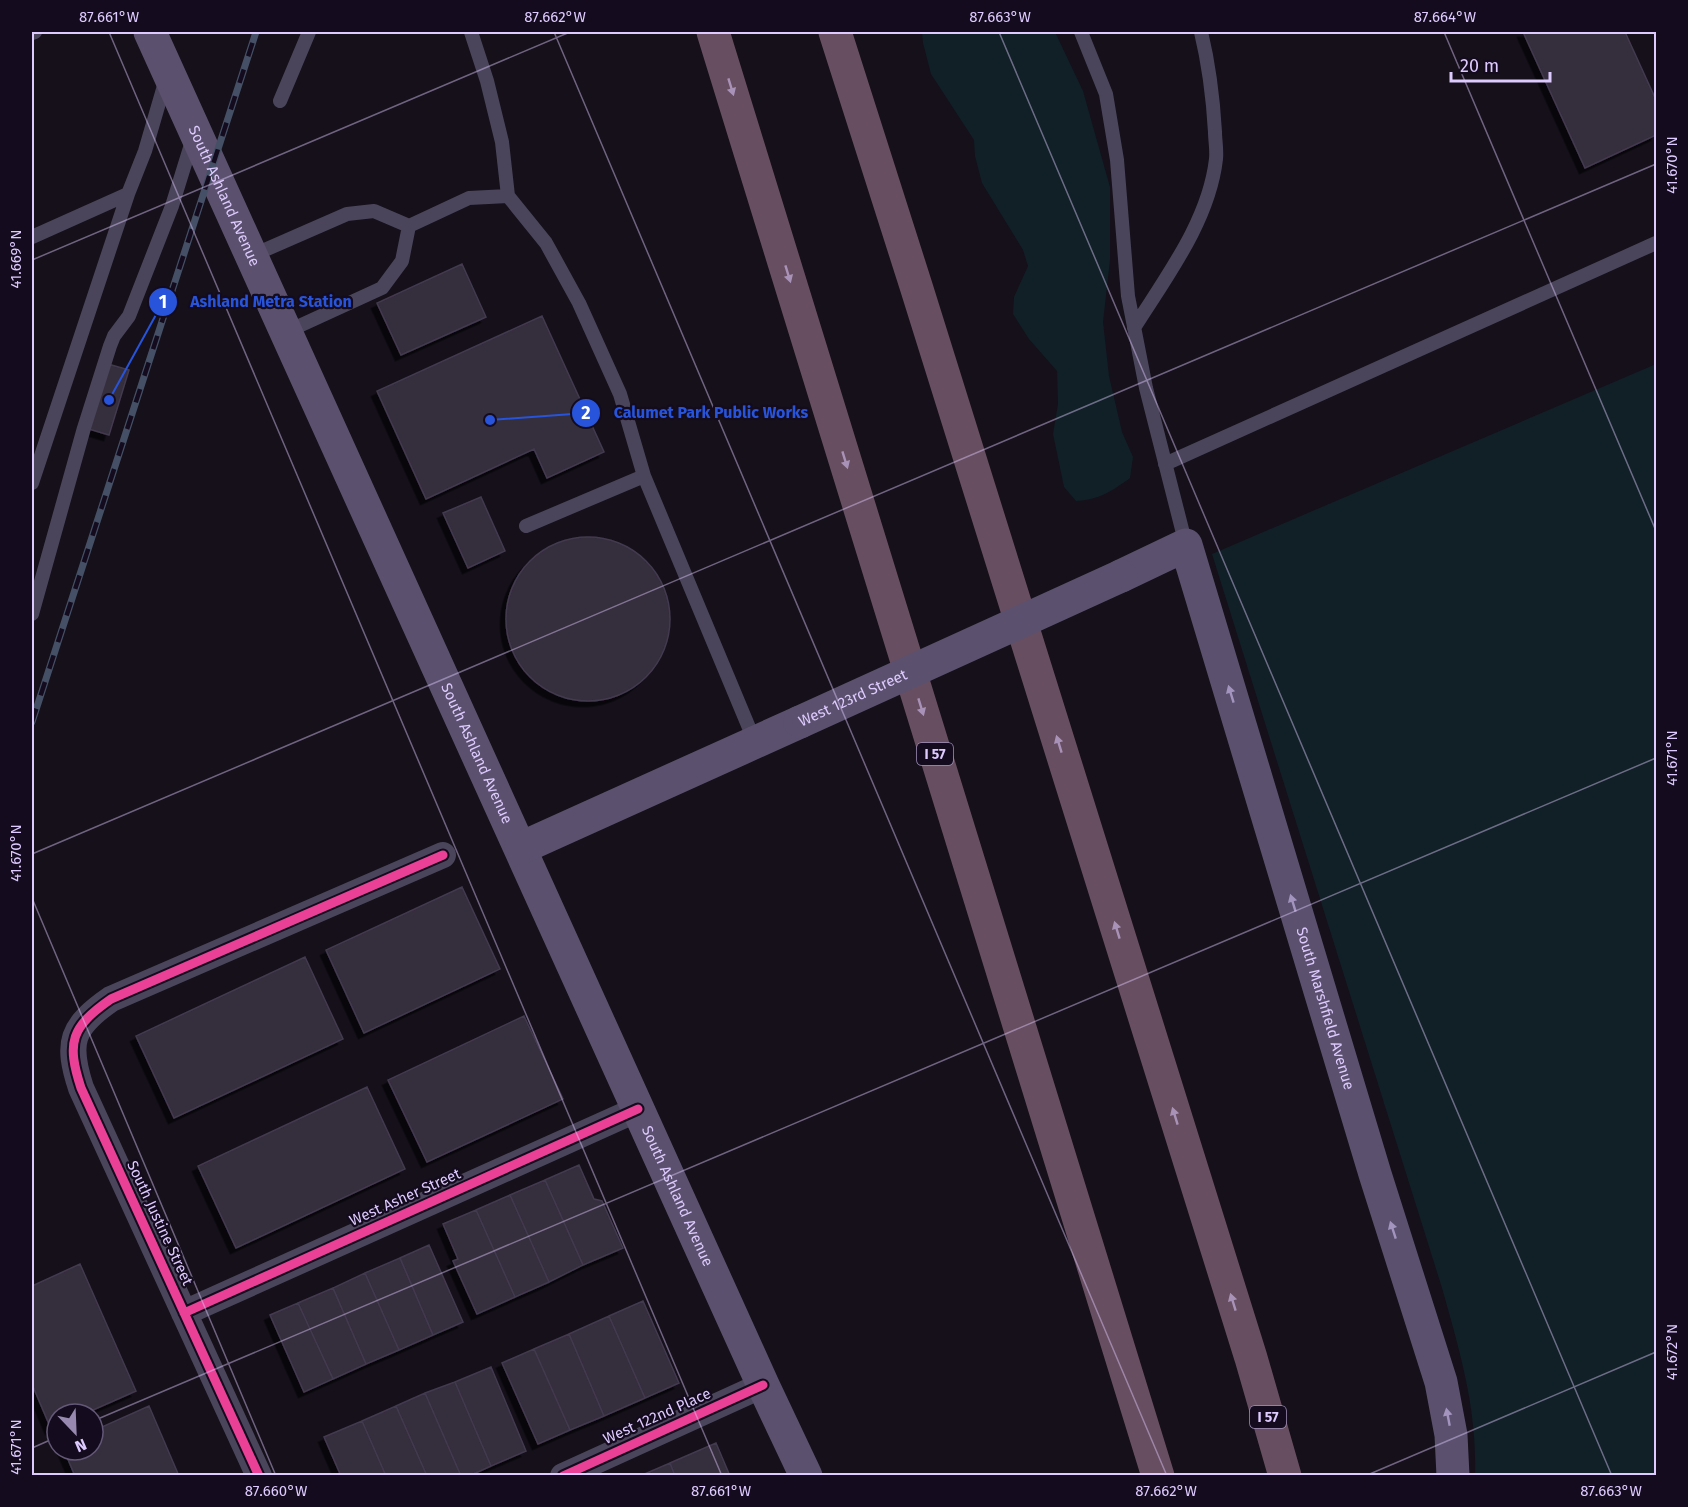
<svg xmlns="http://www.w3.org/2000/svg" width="1688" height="1507" font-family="'Fira Sans',sans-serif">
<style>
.green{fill:#102026}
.building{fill:#342d3d;stroke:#433a4f;stroke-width:1.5;filter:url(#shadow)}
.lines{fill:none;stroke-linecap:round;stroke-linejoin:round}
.service{stroke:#4b455b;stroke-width:14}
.minor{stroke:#4b455b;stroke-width:26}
.secondary{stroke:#5b516e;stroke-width:33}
.motorway{stroke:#684e61;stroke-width:33}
.rail-casing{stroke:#455066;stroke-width:7}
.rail{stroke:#140c1e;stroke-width:4.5;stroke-dasharray:14;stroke-linecap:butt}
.secondary-bridge{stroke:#5b516e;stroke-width:33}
.cycleway-casing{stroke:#140c1e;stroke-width:13}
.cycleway{stroke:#ea4096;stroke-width:9}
.oneway{fill:#a892b8}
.oneway2{fill:#a294be}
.ticks{fill:none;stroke:#ddcaff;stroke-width:1.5;stroke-opacity:0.45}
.labels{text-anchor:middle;stroke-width:4.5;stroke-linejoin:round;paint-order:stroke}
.shield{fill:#140c1e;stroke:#a191bc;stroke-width:1.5}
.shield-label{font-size:14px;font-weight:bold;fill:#ddcaff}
.street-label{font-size:15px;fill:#ddcaff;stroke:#140c1e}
.leader{fill:none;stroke:#2754da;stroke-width:2}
.callout-dot{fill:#2754da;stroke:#140c1e;stroke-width:2}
.mark-label{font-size:18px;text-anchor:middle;font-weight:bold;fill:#fff}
.callout-label{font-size:16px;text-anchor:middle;font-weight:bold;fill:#2754da;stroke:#140c1e;stroke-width:4.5;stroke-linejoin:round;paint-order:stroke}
.neatline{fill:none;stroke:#ddcaff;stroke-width:2}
.ticks-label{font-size:15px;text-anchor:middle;fill:#ddcaff}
</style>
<defs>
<filter id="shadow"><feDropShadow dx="-5.5" dy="5.5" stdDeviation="0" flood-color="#0009"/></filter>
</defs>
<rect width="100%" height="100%" fill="#15101a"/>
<path class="green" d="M922 32H1055L1083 91 1110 187V260L1103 322 1109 376 1122 432 1133 457 1130 478C1112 491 1099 500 1076 501L1064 487 1053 434 1058 404 1057 371 1029 339 1013 314 1014 297 1028 266 1023 250 982 183 975 156 974 140 931 74 923 43Z
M1656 364V1475H1475C1477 1408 1460 1352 1442 1288L1212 554Z"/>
<path class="building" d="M1523 32H1625L1656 100V135L1585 168Z
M462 264 486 317 401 355 377 303Z
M542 316 604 452 547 478 534 449 426 499 377 391Z
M108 364 129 370 109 435 89 429Z
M481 497 505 551 468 568 443 513Z
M506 619a82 82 0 1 1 164 0a82 82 0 1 1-164 0Z
M462 887 500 969 364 1033 326 950Z
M305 957 343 1039 174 1118 136 1036Z
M524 1016 563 1099 427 1162 388 1080Z
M367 1087 405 1169 236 1248 198 1166Z
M579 1165 594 1199 602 1201 623 1248 583 1265 545 1180Z
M545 1180 583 1265 549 1282 510 1195Z
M510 1195 549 1282 515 1297 476 1210Z
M476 1210 515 1297 477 1314 453 1261 458 1259 443 1224Z
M429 1245 463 1322 433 1335 400 1258Z
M400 1258 433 1335 399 1350 365 1273Z
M80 1264 136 1391 84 1414H57V1426L51 1429 32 1384V1286Z
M365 1273 399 1350 366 1364 333 1288Z
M333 1288 366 1364 333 1379 298 1303Z
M643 1301 679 1383 645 1398 609 1316Z
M298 1303 333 1379 304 1392 270 1315Z
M609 1316 645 1398 604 1416 569 1334Z
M569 1334 604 1416 570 1430 534 1349Z
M534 1349 570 1430 538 1444 502 1363Z
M491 1367 526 1451 491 1466 455 1382Z
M455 1382 491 1466 469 1476H461L425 1393Z
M425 1393 461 1476H427L396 1406Z
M149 1406 179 1476H75L64 1450H93V1431Z
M396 1406 427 1476H386L362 1421Z
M362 1421 386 1476H341L324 1437Z
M716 1443 730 1476H675L670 1463Z
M670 1463 675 1476H640Z"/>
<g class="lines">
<path class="service" d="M471 32 487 81 502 142 508 196
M1081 32 1106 94 1117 160 1128 296 1146 388 1186 545
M32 33 35 32
M280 101 309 32
M32 237 128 194
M251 256 347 214 374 211 409 226
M1134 328C1166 277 1209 221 1216 159 1217 150 1215 140 1215 132 1213 97 1209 65 1201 32
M286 332 382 288 402 261 409 226 469 198 508 196 546 243 579 303 620 394 644 476 755 742
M1165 464 1656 243
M32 483 128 194 145 151 166 79
M526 526 644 476
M32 614 84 428 110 346 114 336 129 316 172 206 193 138"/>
<path class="minor" d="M184 1313 638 1109
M259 1476 81 1088C66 1042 71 1027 111 999L443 855
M563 1476 763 1385"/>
<g class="secondary">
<path id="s1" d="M150 32 763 1385 806 1476"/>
<path id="s2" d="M1121 576 1186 545 1375 1174 1441 1382 1451 1435 1453 1476"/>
<path d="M521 848 800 722"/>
</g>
<path class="motorway" d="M713 32 1158 1476
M835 32 916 286 1251 1358 1285 1476"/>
<defs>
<path id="rail" d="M32 722 256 32"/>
</defs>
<use href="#rail" class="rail-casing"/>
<use href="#rail" class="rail"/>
<path class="secondary-bridge" id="s3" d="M800 722 1121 576"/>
<defs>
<path id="cycleway" d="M184 1313 638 1109
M259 1476 81 1088C66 1042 71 1027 111 999L443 855
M563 1476 763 1385"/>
</defs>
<use href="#cycleway" class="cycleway-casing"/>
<use href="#cycleway" class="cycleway"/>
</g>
<defs><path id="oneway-solid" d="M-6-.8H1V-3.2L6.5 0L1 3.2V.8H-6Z" transform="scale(1.5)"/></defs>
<g class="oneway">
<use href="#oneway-solid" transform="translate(731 87) rotate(73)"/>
<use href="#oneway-solid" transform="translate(788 274) rotate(73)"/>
<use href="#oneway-solid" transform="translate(845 460) rotate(73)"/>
<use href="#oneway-solid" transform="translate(921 707) rotate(73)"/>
<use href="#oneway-solid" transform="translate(1059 744) rotate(-107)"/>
<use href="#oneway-solid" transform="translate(1117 930) rotate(-107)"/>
<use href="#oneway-solid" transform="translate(1175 1116) rotate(-107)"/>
<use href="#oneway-solid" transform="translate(1233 1302) rotate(-107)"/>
</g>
<g class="oneway2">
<use href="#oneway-solid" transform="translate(1231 694) rotate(-107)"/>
<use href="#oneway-solid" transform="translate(1293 903) rotate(-107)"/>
<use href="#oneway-solid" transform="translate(1393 1230) rotate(-108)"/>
<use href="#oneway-solid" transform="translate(1448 1417) rotate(-101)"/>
</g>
<path class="ticks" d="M109 32 722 1476M554 32 1167 1476M999 32 1612 1476M1444 32 1656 531M32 260 570 32M32 854 1656 164M32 898 276 1476M93 1421 1656 758M32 1448 57 1437M1365 1476 1656 1352"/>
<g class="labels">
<g class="shield">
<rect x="917" y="743" width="36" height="22" rx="4.5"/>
<rect x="1250" y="1406" width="36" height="22" rx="4.5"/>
</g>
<g class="shield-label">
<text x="935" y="759">I 57</text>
<text x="1268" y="1422">I 57</text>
</g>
<g class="street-label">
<text dy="5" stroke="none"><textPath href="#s1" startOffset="180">South Ashland Avenue</textPath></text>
<text dy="5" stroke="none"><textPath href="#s3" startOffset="58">West 123rd Street</textPath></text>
<text dy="5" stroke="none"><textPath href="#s1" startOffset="792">South Ashland Avenue</textPath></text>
<text dy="5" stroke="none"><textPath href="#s2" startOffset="556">South Marshfield Avenue</textPath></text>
<text dy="5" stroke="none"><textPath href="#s1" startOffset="1278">South Ashland Avenue</textPath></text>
<text transform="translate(405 1197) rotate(-24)" y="5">West Asher Street</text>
<text transform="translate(160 1223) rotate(65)" y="5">South Justine Street</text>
<text transform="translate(657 1416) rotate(-24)" y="5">West 122nd Place</text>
</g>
</g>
<path class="leader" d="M109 400L163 302M490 420L586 413"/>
<g class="callout-dot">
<circle cx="109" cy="400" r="6"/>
<circle cx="490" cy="420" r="6"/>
<circle cx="163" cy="302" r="15"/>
<circle cx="586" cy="413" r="15"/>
</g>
<g class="mark-label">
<text x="163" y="308">1</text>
<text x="586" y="419">2</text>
</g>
<g class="callout-label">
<text x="271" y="307">Ashland Metra Station</text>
<text x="711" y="418">Calumet Park Public Works</text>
</g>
<rect width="1688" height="1507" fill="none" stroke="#140c1e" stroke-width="66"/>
<g transform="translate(75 1432) rotate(157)"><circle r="28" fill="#140c1e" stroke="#645878" stroke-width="1.5"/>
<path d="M0-4.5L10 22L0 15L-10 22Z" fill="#9789af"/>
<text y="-9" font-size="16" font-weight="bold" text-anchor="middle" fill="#ddcaff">N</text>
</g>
<path d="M1451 72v9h99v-9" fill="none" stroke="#ddcaff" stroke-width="3"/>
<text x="1460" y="72" font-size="18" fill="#ddcaff" stroke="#140c1e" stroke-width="4.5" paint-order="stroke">20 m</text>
<rect x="33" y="33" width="1622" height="1441" class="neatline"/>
<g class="ticks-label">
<text x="109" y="22">87.661°W</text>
<text x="555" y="22">87.662°W</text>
<text x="1000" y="22">87.663°W</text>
<text x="1445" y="22">87.664°W</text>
<text transform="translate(1672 165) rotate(-90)" y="5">41.670°N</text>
<text transform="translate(16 259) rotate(-90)" y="5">41.669°N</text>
<text transform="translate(1672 758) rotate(-90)" y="5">41.671°N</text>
<text transform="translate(16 853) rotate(-90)" y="5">41.670°N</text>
<text transform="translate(1672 1352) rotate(-90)" y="5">41.672°N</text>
<text transform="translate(16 1447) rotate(-90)" y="5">41.671°N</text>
<text x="276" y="1496">87.660°W</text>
<text x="721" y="1496">87.661°W</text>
<text x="1166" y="1496">87.662°W</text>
<text x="1611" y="1496">87.663°W</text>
</g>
</svg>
